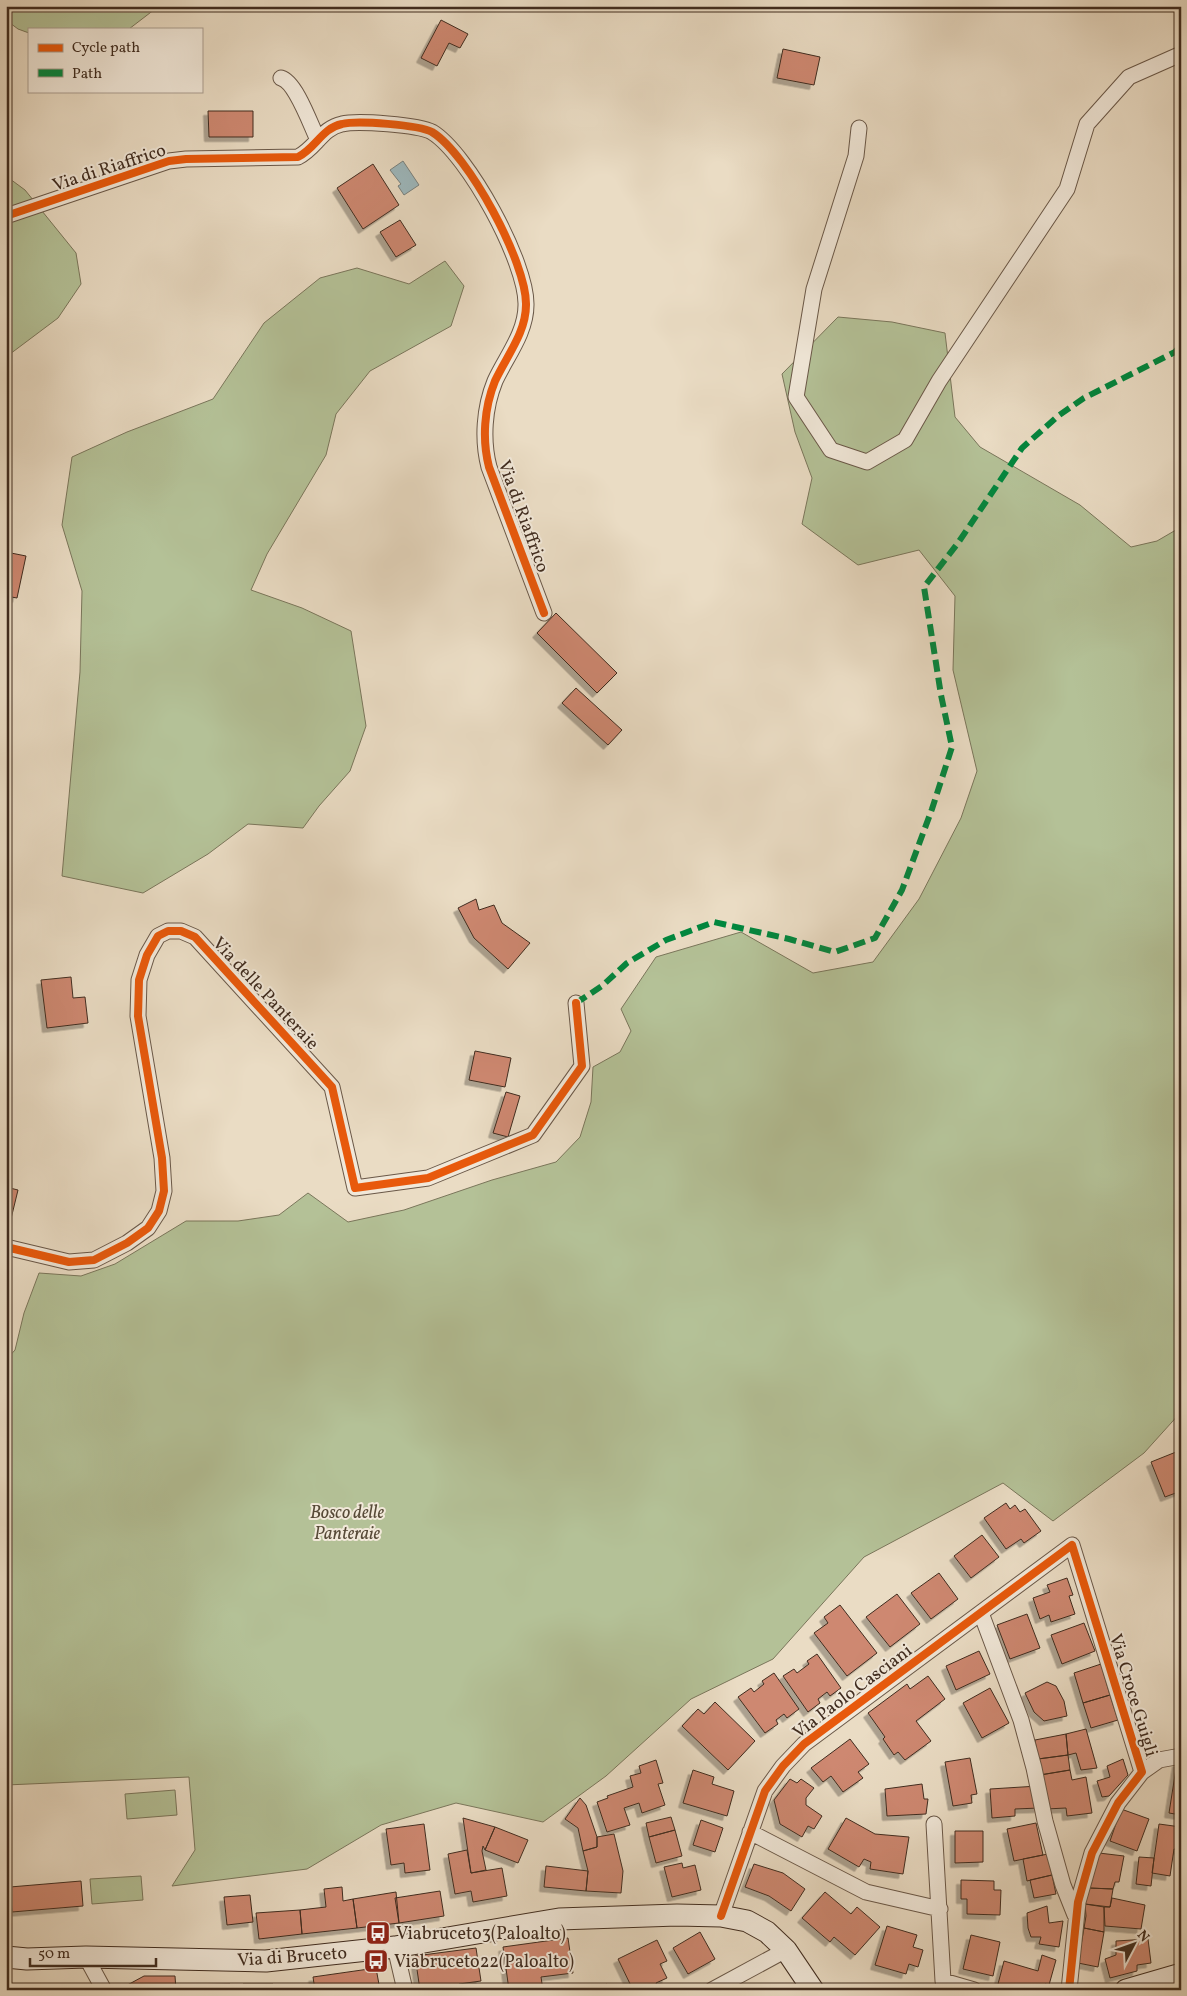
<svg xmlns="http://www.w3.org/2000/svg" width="1187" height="1996" font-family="Vollkorn,serif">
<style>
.green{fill:#b4c197;stroke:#7a765b}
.water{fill:#9db9bf;stroke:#78817f}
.building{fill:#ce8871;stroke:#402c1f;filter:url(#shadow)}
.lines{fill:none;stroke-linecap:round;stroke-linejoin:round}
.street-casing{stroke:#6a5848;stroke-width:17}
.secondary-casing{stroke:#402c1f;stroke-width:23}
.street{stroke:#f1e8d9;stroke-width:15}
.secondary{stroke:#f1e8d9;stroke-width:21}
.quiet{stroke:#00873e;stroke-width:6;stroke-dasharray:12 6;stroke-linecap:butt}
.cycleway-casing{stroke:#f1e8d9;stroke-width:11}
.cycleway{stroke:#e8590c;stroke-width:8}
.labels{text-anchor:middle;stroke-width:4;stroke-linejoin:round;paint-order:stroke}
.street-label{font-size:18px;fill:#402c1f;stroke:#f1e8d9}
.park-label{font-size:18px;font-style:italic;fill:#574a37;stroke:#f1e8d9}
.poi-label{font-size:18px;fill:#402c1f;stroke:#f1e8d9;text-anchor:start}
</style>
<defs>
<filter id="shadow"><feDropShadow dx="-4.5" dy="4.5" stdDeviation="0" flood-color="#0004"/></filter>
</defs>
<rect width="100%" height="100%" fill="#eadcc4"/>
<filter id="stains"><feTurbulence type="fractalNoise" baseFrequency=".004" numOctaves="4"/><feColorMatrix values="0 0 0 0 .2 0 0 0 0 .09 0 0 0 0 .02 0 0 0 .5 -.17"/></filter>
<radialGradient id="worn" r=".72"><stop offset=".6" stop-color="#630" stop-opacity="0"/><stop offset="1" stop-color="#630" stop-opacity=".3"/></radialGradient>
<path class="green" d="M6 6H159L129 29H29V33L18 29 6 20Z
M6 176 25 190 76 253 81 284 58 318 6 357Z
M445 261 464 286 451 326 370 371 336 414 326 455 267 554 251 590 302 608 351 631 366 726 350 771 319 806 303 828 248 824 208 854 143 893 62 876 80 672 82 591 62 525 72 457 127 432 213 399 264 323 320 278 357 268 409 284Z
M838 317 892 322 945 333 955 417 980 447 1080 505 1131 547 1157 541 1181 527V1412L1144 1453 1053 1521 1003 1483 864 1557 773 1659 691 1699 606 1776 543 1822 456 1803 381 1825 307 1869 172 1886 195 1850 189 1777 6 1785V1360L15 1350 24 1313 39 1273 81 1276 115 1264 186 1221H238L279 1215 308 1193 348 1222 404 1210 492 1180 556 1162 580 1137 591 1102 593 1067 620 1052 631 1031 621 1009 656 957 741 932 813 973 873 962 919 899 961 818 977 771 953 670 955 596 919 550 858 565 802 524 812 478 795 432 782 374Z
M175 1790 177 1815 127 1819 125 1794Z
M141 1876 143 1900 92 1904 90 1879Z"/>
<path class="water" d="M403 161 419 185 404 195 398 186 401 184 390 170Z"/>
<path class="building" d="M441 20 468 34 460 48 449 43 437 66 421 58Z
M783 49 820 57 814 85 777 78Z
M208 111H253V137H209Z
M373 164 399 205 363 229 337 188Z
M400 220 416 245 396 257 380 232Z
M6 552 26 556 17 598 6 596Z
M556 613 617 673 597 693 537 633Z
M576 688 622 730 608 745 562 703Z
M476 899 479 910 494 905 502 923 530 943 508 969 474 938 458 908Z
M71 977 73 998 85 997 88 1023 47 1028 41 980Z
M475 1051 511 1058 505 1087 469 1080Z
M506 1092 520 1096 508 1137 493 1133Z
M6 1187 18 1190 9 1227 6 1226Z
M1181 1450V1491L1165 1497 1151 1462Z
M1006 1503 1010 1509 1015 1505 1020 1512 1025 1509 1041 1531 1024 1543 1021 1539 1006 1549 984 1518Z
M982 1535 999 1557 971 1578 954 1556Z
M939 1573 958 1599 931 1619 911 1593Z
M1067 1578 1073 1595 1069 1596 1075 1614 1051 1622 1049 1615 1040 1619 1033 1598 1050 1592 1047 1585Z
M897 1594 920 1624 890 1647 866 1617Z
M840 1605 877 1653 847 1676 814 1633 828 1623 824 1617Z
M1027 1614 1040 1648 1010 1659 997 1625Z
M1084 1623 1095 1651 1062 1664 1051 1635Z
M979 1651 990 1674 956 1690 946 1666Z
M817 1654 841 1688 830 1696 827 1692 818 1699 820 1703 808 1712 783 1676 794 1669 797 1673 809 1664 807 1661Z
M1101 1664 1110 1695 1083 1703 1074 1673Z
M774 1673 799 1709 787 1718 784 1714 776 1720 778 1724 765 1733 738 1697 751 1688 754 1692 764 1684 762 1681Z
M928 1676 945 1699 916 1721 931 1741 905 1760 898 1752 894 1755 883 1739 885 1737 868 1713 907 1684 910 1689Z
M1047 1682 1056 1686 1064 1701 1067 1716 1044 1721 1034 1712 1025 1693Z
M990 1688 1009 1723 982 1738 963 1703Z
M1110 1695 1118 1720 1091 1728 1083 1703Z
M715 1702 755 1741 728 1770 682 1726 698 1709 704 1714Z
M1086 1729 1097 1768 1081 1770 1076 1753 1068 1755 1066 1734Z
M1066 1734 1068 1755 1038 1759 1035 1740Z
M850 1739 869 1764 858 1772 863 1778 843 1792 831 1776 823 1782 811 1768Z
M1068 1755 1070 1770 1040 1775 1038 1759Z
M970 1758 977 1794 971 1795 972 1803 953 1806 945 1762Z
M1123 1759 1128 1775 1109 1796 1102 1797 1097 1781 1110 1777 1107 1766Z
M656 1760 663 1783 658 1784 665 1805 642 1813 639 1803 624 1808 630 1825 607 1832 597 1802 608 1798 607 1796 633 1787 630 1776 641 1773 639 1766Z
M1177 1762 1181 1763V1815L1169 1813Z
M693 1770 714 1777 712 1784 734 1791 727 1816 683 1803Z
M1070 1770 1072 1780 1086 1777 1092 1813 1067 1816 1066 1808 1046 1809 1040 1775Z
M790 1779 797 1783 801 1779 814 1788 806 1798V1805L822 1816 814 1829 808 1826 802 1837 780 1824 774 1800Z
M922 1784 924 1799H928L926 1814 887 1816 885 1789Z
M1038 1786 1039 1808 1015 1809V1816L992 1818 990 1789Z
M580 1798 586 1805 597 1837V1847L583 1851 578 1828 565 1819Z
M1121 1809 1149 1819 1137 1851 1110 1841Z
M671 1817 675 1830 649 1837 646 1823Z
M463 1818 495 1827 485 1850 483 1846 482 1851 486 1870 471 1873Z
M846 1818 875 1834 909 1837 903 1874 870 1869 871 1862 864 1859 859 1867 828 1849Z
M701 1820 723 1828 715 1852 693 1845Z
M1036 1823 1043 1855 1014 1861 1007 1829Z
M424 1824 430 1870 405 1873 404 1863 391 1865 386 1829Z
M1159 1824 1181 1827 1179 1850 1174 1849 1170 1876 1152 1873Z
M495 1827 528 1840 518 1863 485 1850Z
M675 1830 682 1856 656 1863 649 1837Z
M955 1831H983V1862L955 1863Z
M614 1834 623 1871 621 1893 586 1891 588 1871 583 1851 597 1847V1837Z
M467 1850 471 1873 502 1868 507 1896 473 1902 471 1891 455 1894 448 1854Z
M1099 1853 1124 1856 1119 1882H1115L1113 1889 1089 1888Z
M1048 1854 1052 1875 1027 1881 1023 1859Z
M1139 1857 1154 1858 1151 1886 1136 1884Z
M682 1863 683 1868 695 1865 701 1890 672 1897 664 1867Z
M754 1864 783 1873 805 1889 791 1911 769 1896 745 1887Z
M546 1866 588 1871 586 1891 544 1887Z
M1052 1875 1056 1894 1034 1898 1030 1880Z
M961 1880 994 1881V1890H1001L1000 1915 967 1914V1899H961Z
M81 1881 83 1906 12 1912 10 1887Z
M342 1887 343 1901 353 1899 357 1928 302 1934 300 1910 326 1907 324 1889Z
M1089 1888 1113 1889 1110 1907 1085 1904Z
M440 1891 444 1916 399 1923 395 1898Z
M396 1892 399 1923 357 1928 353 1899Z
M825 1892 851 1914 857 1907 880 1927 855 1955 834 1937 830 1942 802 1918Z
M250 1895 253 1922 227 1925 224 1897Z
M1112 1898 1145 1905 1141 1929 1105 1926 1104 1907H1110Z
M1085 1904 1104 1907V1932L1084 1928 1086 1916Z
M1047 1906 1049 1923 1063 1921 1059 1947 1039 1944 1041 1937H1031L1028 1928 1027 1913Z
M300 1910 302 1934 259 1939 256 1913Z
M887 1926 917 1935 913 1947 923 1950 918 1967 909 1964 906 1974 875 1965Z
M1084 1928 1104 1932 1098 1967 1078 1963Z
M700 1932 715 1959 688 1974 673 1948Z
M971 1935 1000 1942 993 1976 963 1969Z
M568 1938 573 1973 541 1977 543 1990H509L503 1947Z
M1148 1939 1151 1963 1137 1965V1971L1110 1978 1105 1959 1116 1955V1941Z
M657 1940 667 1961 660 1964 667 1978 656 1983 659 1990H633L618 1959Z
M476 1948 481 1981 459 1984 460 1990H420L415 1956Z
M1042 1955 1056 1960 1049 1985 1045 1984 1043 1990H1016L998 1984 1004 1961 1038 1971Z
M376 1968 380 1990H315L313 1977Z
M144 1976H175L176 1990 120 1989Z
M230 1984V1990H182V1985Z
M243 1984H273L274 1990H243Z
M607 1984 611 1990H596Z"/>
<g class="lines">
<defs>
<path id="street" d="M281 78C296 82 311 126 318 140
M859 128 856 156 814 289 796 397 831 450 867 462 905 440 939 381 1067 189 1087 124 1129 77 1181 54
M6 216 169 161 186 159 298 157C316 148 322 128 342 124 357 120 419 125 432 132 468 154 527 263 526 305 526 333 506 357 495 381 484 408 482 440 489 467L544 613
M6 1247 69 1262 94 1260 127 1243 148 1228 159 1211 164 1191 162 1158 138 1016 139 980 147 955 158 936 168 931H181L195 937 332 1087 355 1188 428 1178 533 1135 582 1066 576 1003
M981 1613 1021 1720 1034 1768 1045 1821 1063 1885 1075 1915
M1142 1772 1159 1760 1181 1756
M934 1824 943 1981 974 1990
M750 1832 866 1892 940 1909
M721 1916 765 1791 783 1766 804 1744 1072 1545 1142 1772 1118 1803 1092 1853 1078 1902 1069 1990
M395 1947 405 1990
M86 1957 104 1990
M712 1990 786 1950"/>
<path id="secondary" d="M6 1957 27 1959 86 1957 266 1961 395 1947 559 1919 677 1915 721 1916 747 1921 767 1932 786 1950 813 1990
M1126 1990 1181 1974"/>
</defs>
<use href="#street" class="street-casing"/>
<use href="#secondary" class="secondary-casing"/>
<use href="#street" class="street"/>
<use href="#secondary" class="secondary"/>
<path class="quiet" d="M576 1003 602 986 627 963 666 940 714 922 789 939 835 952 875 938 902 890 932 809 952 747 941 695 924 587 958 543 1022 448 1058 416 1084 398 1175 352 1181 345"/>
<defs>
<path id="cycleway" d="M6 216 169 161 186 159 298 157C316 148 322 128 342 124 357 120 419 125 432 132 468 154 527 263 526 305 526 333 506 357 495 381 484 408 482 440 489 467L544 613
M6 1247 69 1262 94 1260 127 1243 148 1228 159 1211 164 1191 162 1158 138 1016 139 980 147 955 158 936 168 931H181L195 937 332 1087 355 1188 428 1178 533 1135 582 1066 576 1003
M721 1916 765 1791 783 1766 804 1744 1072 1545 1142 1772 1118 1803 1092 1853 1078 1902 1069 1990"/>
</defs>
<use href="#cycleway" class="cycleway-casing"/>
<use href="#cycleway" class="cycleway"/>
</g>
<defs>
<symbol id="bus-square" viewBox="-11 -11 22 22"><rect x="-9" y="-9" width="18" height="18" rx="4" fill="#8f2418" stroke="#f1e8d9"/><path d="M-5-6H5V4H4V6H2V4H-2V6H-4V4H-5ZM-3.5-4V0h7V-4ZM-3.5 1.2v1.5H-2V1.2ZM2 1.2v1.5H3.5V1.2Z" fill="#fff"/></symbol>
</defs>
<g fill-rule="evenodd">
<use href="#bus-square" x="364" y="1919" width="28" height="28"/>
<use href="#bus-square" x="362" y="1947" width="28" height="28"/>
</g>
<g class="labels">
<g class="street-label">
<text transform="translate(109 167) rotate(-18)" y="6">Via di Riaffrico</text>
<text transform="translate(524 516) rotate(70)" y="6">Via di Riaffrico</text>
<text transform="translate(266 993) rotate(47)" y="6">Via delle Panteraie</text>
<text transform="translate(852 1691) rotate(-37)" y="6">Via Paolo Casciani</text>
<text transform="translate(1134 1695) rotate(73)" y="6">Via Croce Guigli</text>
<text transform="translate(292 1956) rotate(-4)" y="6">Via di Bruceto</text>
</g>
<g class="park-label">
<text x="347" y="1518">Bosco delle<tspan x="347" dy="21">Panteraie</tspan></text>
</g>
<g class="poi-label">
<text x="396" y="1939">Viabruceto3(Paloalto)</text>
<text x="394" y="1967">Viabruceto22(Paloalto)</text>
</g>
</g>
<rect width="1187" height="1996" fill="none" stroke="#eadcc4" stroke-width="25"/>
<rect x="8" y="8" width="1172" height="1981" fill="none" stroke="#402c1f" stroke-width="2.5"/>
<rect x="12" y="12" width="1162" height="1971" fill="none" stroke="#402c1f"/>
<rect x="28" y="28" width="175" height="65" fill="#f1e8d9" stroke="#aa9d8f"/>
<rect x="38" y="44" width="25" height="8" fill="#e8590c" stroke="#aa9d8f"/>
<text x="72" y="52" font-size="15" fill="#402c1f">Cycle path</text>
<rect x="38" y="69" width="25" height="8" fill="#00873e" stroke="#aa9d8f"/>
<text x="72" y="78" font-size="15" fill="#402c1f">Path</text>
<g transform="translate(1134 1944) rotate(49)" stroke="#f1e8d9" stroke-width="4" paint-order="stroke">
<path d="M0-4L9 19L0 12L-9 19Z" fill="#402c1f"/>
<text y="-8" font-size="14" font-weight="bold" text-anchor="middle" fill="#402c1f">N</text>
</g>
<path d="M30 1958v8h126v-8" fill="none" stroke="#402c1f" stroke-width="2.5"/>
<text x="38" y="1958" font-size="15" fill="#402c1f" stroke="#f1e8d9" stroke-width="4" paint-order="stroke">50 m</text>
<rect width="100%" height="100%" filter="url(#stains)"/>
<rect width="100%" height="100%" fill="url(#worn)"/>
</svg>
